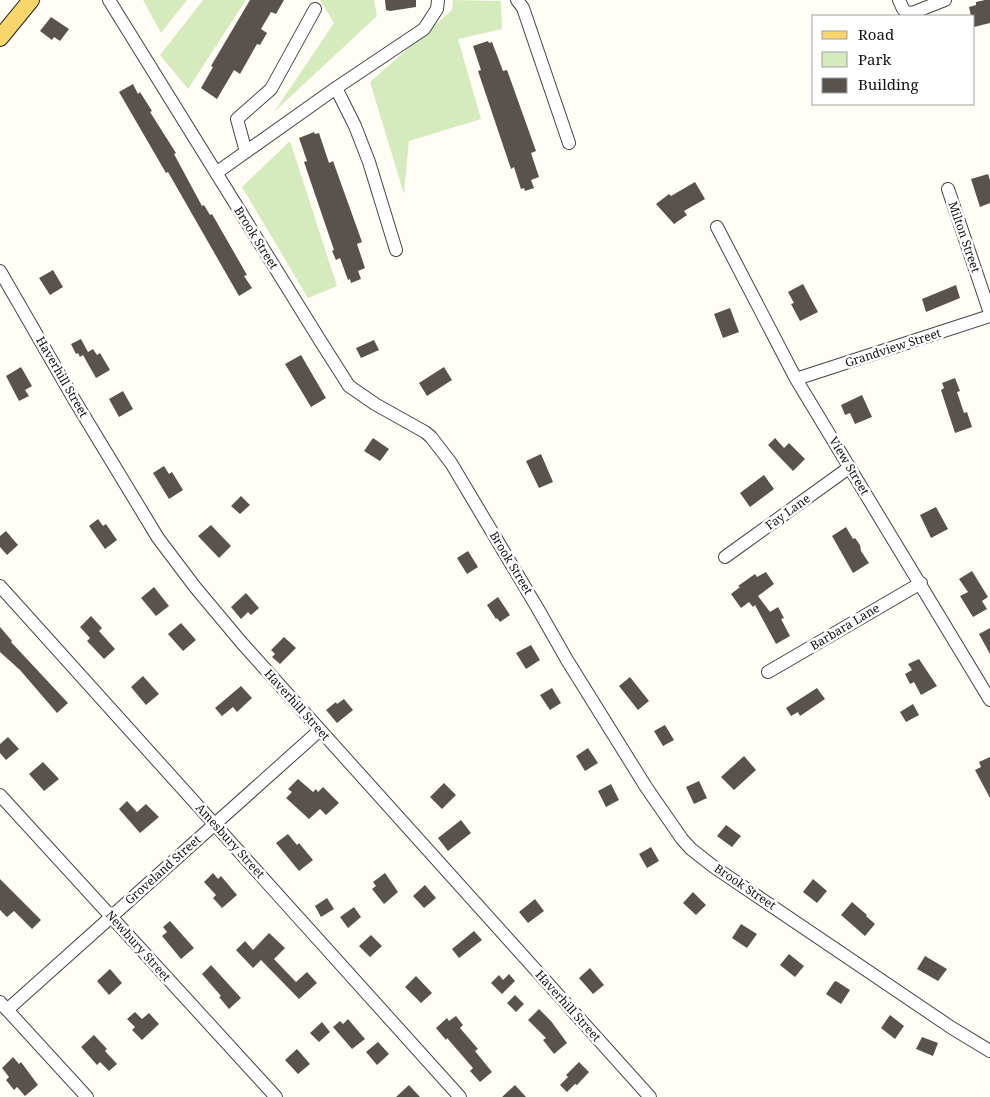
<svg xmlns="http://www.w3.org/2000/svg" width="990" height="1097" font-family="'Noto Serif',serif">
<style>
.green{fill:#d5ebbd}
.building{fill:#5a524d}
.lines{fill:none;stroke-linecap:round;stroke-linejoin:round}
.minor-casing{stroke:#444;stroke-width:14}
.major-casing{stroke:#222;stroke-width:18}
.minor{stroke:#fff;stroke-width:12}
.major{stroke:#f9d66b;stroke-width:16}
.labels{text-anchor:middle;stroke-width:5;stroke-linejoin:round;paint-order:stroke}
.street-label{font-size:12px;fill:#111;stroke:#fff}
</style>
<rect width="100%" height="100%" fill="#fffdf5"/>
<path class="green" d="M143 0H187L161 33Z
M203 0H246L188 89 160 55Z
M320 0H374L377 16 274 112 334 23Z
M453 0 501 1 502 29 458 39 481 119 409 141 404 194 370 82 452 10Z
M290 141 337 286 308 298 242 187Z"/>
<path class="building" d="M250 0H284L276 14 271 12 261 29 267 33 260 45 257 44 240 74 234 70 217 99 201 88 213 67 211 66Z
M385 0H416V7L390 11 386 10Z
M985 0H990V23L974 27V16H971L969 7 976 5V2Z
M51 17 69 29 60 41 54 37 52 40 40 31Z
M488 41 489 43 492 42 503 71 507 70 536 151 531 153 539 177 531 180 534 188 525 191 524 188 521 189 514 167 511 169 478 71 481 70 473 46Z
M133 84 138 94 140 92 152 111 150 112 176 153 174 154 202 206 204 205 210 215 212 214 247 275 244 276 252 288 239 296 168 172 166 173 119 92Z
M314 132 315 134 319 133 329 163 333 161 362 242 357 244 365 268 358 271 361 279 351 283 350 279 348 280 340 258 336 260 332 251 334 250 304 162 307 161 299 138Z
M988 174 990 180V203L980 207 971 179Z
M695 182 705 199 684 211 687 215 674 224 656 204 669 194 671 196Z
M53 270 63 287 50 295 39 278Z
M803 284 818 312 800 321 791 304 794 303 788 292Z
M956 285 960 298 926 312 922 299Z
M730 308 739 332 723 338 714 314Z
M81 339 88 352 93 349 97 355 100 353 110 370 96 378 83 355 80 357 78 353 76 354 71 344Z
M374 340 379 350 361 358 356 348Z
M301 355 326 398 311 407 285 364Z
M21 367 32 386 25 390 29 396 19 401 6 376Z
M444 367 452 380 427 396 419 383Z
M955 378 960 391 957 392 964 413 967 412 972 427 955 433 941 390 944 388 942 383Z
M123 391 133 409 119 417 109 399Z
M862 395 872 417 855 424 850 413 845 415 841 405Z
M373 438 389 449 380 461 364 451Z
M775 438 784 448 789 443 805 459 793 471 768 445Z
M541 454 553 482 539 488 526 461Z
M164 466 169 474 172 472 183 490 169 499 153 473Z
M764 475 774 489 750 507 740 493Z
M241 496 250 505 240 514 231 506Z
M936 507 948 529 931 538 920 515Z
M98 519 103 526 106 524 117 540 105 549 89 526Z
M211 525 231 546 219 558 198 536Z
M846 527 853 539 855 538 860 545 861 551 869 563 853 573 832 536Z
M6 531 18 545 7 555 0 547V536Z
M468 551 478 567 467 574 457 558Z
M972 571 988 597 982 601 987 609 973 617 960 596 968 592 959 579Z
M766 572 774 584 758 596 770 612 778 607 784 618 781 619 790 636 776 644 755 605 753 607 749 602 741 608 731 594 740 587 738 586 755 574 757 577Z
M154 587 169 606 156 616 141 598Z
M246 593 259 608 251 615 248 612 241 619 231 607Z
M498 597 510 615 500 622 497 618 496 619 487 605Z
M91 616 102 628 99 631 115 649 104 659 87 641 90 638 80 627Z
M181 623 196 640 183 651 168 634Z
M0 627 12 641 11 642 68 703 57 713 20 670 0 652Z
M990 628V654L979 634Z
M284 637 296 648 280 664 272 657 275 654 271 650Z
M531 645 540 660 526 669 516 653Z
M919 659 937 686 921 695 914 682 910 684 905 674 912 670 908 664Z
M143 676 159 694 146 705 131 687Z
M630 677 649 701 638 710 619 686Z
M241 686 252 698 237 712 233 707 222 716 215 708Z
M552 688 561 703 550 710 540 695Z
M817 688 825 699 800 716 798 712 791 716 786 708Z
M344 699 353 710 337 723 326 710 336 702 337 704Z
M913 704 919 715 906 722 900 712Z
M665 725 674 740 663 746 654 731Z
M8 737 19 749 6 760 0 753V744Z
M588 748 598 763 585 771 576 756Z
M744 756 756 770 734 790 721 777Z
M990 757V798L975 770 981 767 979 762Z
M43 762 59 779 44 791 29 774Z
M298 779 313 792 316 789 318 792 323 787 339 803 326 815 320 809 309 819 286 798 292 792 288 789Z
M699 781 707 798 694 804 686 787Z
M444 783 456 795 442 809 430 797Z
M611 784 619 800 606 807 598 791Z
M127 801 137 812 146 804 159 817 140 833 119 809Z
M461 820 471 833 448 851 438 838Z
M726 825 741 836 732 847 717 836Z
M288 834 297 845 299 843 313 860 299 871 276 843Z
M651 847 659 861 647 868 639 854Z
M213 873 218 879 221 876 237 895 222 908 213 898 216 895 204 882Z
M385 873 398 892 384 904 372 889 376 886 373 882Z
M0 879 41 920 32 929 14 911 7 917 0 910Z
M813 879 827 891 817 903 803 892Z
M425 885 436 898 424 908 413 896Z
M693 892 706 905 696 915 683 903Z
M327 898 334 909 321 917 315 906Z
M535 899 544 911 528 923 519 912Z
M852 902 867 915 866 916 875 924 865 936 841 915Z
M354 907 361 917 348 928 340 917Z
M170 921 194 948 181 959 162 936 167 932 163 927Z
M741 924 757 934 747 948 732 938Z
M474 931 482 940 459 958 452 949Z
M269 933 285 948 274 959 296 982 307 972 317 983 299 999 261 960 253 968 236 950 245 941 253 950Z
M371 935 382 946 370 957 359 946Z
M789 954 804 966 795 977 780 965Z
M925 956 947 969 938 981 917 969Z
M211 965 241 998 229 1009 219 997 221 996 202 974Z
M590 968 604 985 593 994 579 978Z
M110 969 122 983 109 995 97 981Z
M509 974 515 981 502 994 491 983 499 975 503 980Z
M416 976 432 993 421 1003 405 987Z
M836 981 850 990 841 1004 826 994 834 982Z
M515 995 524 1004 516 1012 507 1003Z
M539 1009 551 1021 567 1043 554 1054 543 1040 546 1038 528 1020Z
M135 1012 142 1019 149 1013 159 1024 142 1040 132 1030 135 1027 127 1019Z
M890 1015 904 1026 895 1039 881 1028Z
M456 1016 463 1025 460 1028 478 1049 475 1051 492 1072 480 1082 470 1071 473 1068 447 1038 446 1040 436 1028 447 1018 449 1021Z
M348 1019 365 1039 352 1049 333 1027 340 1021 343 1024Z
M322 1022 330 1032 319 1042 310 1033Z
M94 1035 107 1049 105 1051 117 1064 109 1071 100 1062 97 1065 81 1047Z
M922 1037 938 1043 933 1056 916 1049Z
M378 1042 389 1054 377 1065 366 1052Z
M297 1049 310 1064 298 1074 285 1060Z
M13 1057 19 1064 21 1062 38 1085 25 1096 17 1087 14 1090 6 1080 9 1077 2 1068Z
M579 1062 589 1072 577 1085 575 1084 567 1092 560 1085 568 1077 566 1075Z
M409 1085 420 1097H396Z
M515 1085 526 1097H502Z"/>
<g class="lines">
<defs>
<path id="minor" d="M109 0 321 342 349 386 375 404 425 432 431 437 451 463 538 609 567 660 646 787 682 839 691 849 714 867 952 1028 990 1051
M517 0 523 8 569 143
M899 0 903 9 906 12 912 13 945 0
M336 88 355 126 369 162 396 250
M246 152 237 119 271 89 315 9
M216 173 336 88 424 29 437 9 438 0
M948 189 990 313
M717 227 796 379 990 700
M0 271 75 401 158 538 195 587 241 642 650 1097
M796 379 990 316
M725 557 850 467
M0 586 460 1097
M768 672 921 583
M0 795 276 1097
M0 1002 87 1097
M7 1010 320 730"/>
<path id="major" d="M0 38 31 0"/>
</defs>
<use href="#minor" class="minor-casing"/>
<use href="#major" class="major-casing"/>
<use href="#minor" class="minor"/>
<use href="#major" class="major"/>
</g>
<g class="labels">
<g class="street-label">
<text transform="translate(964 237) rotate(71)" y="4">Milton Street</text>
<text transform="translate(256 238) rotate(58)" y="4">Brook Street</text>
<text transform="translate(893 348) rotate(-18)" y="4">Grandview Street</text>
<text transform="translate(62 377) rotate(60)" y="4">Haverhill Street</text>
<text transform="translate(849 466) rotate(59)" y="4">View Street</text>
<text transform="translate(788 512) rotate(-36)" y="4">Fay Lane</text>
<text transform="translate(511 563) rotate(59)" y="4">Brook Street</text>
<text transform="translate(845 627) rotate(-31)" y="4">Barbara Lane</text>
<text transform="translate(297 705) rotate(48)" y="4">Haverhill Street</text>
<text transform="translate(230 841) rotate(48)" y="4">Amesbury Street</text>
<text transform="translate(163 870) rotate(-42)" y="4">Groveland Street</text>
<text transform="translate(745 887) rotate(34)" y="4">Brook Street</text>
<text transform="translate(138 946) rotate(48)" y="4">Newbury Street</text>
<text transform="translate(568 1006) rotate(48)" y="4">Haverhill Street</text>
</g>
</g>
<rect x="812" y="15" width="162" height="90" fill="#ffffff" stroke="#a0a0a0"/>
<rect x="822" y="31" width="25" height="8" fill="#f9d66b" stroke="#a0a0a0"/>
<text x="858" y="40" font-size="15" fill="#111111">Road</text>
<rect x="822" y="52" width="25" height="15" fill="#d5ebbd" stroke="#a0a0a0"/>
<text x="858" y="65" font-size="15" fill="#111111">Park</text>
<rect x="822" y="78" width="25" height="15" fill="#5a524d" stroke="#a0a0a0"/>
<text x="858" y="90" font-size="15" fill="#111111">Building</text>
</svg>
